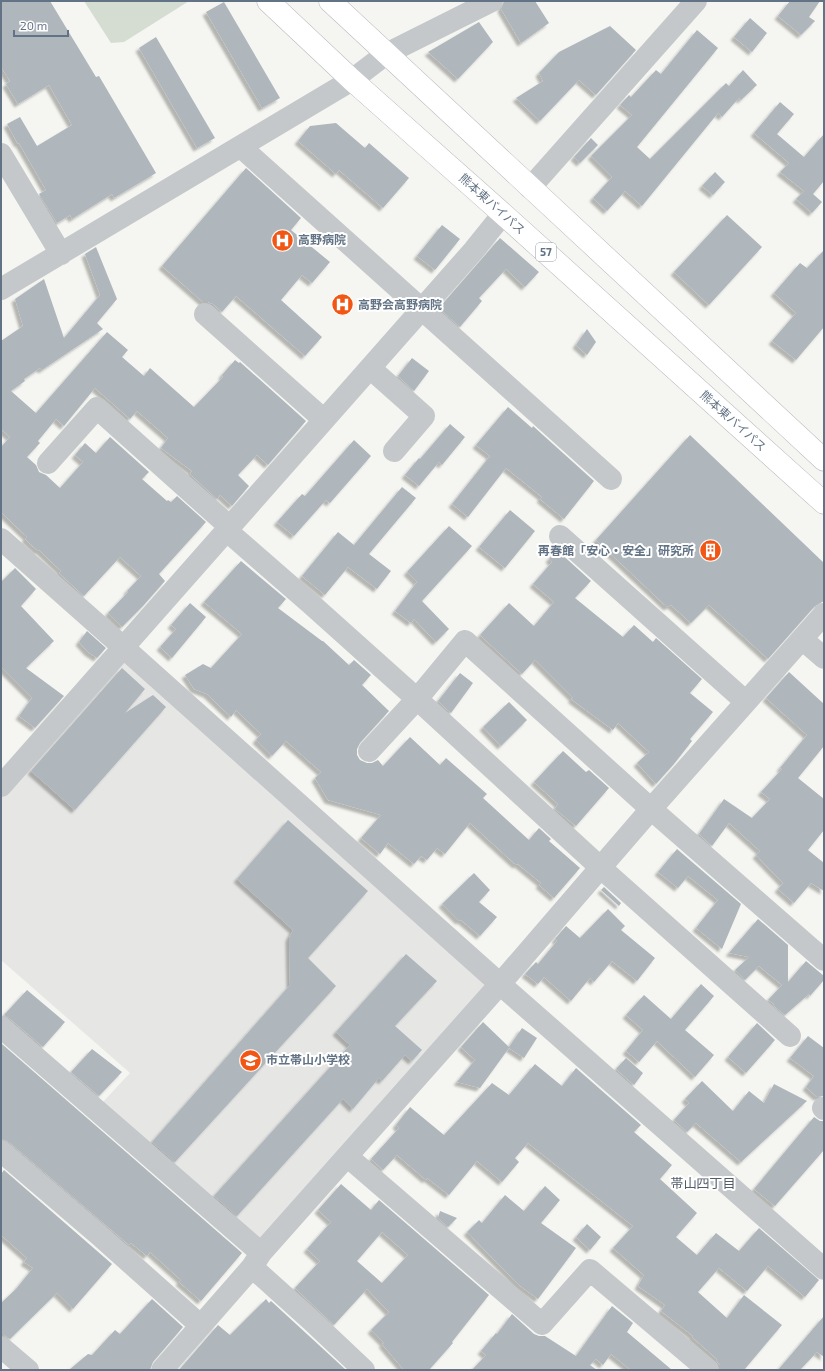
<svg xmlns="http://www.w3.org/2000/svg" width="825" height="1371" font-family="'Exo 2','Noto Sans JP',sans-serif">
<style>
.built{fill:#e6e7e5}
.green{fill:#d5ddd2}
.building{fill:#afb6bc;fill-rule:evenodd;filter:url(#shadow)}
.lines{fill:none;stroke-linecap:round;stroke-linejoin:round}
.highway-casing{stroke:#b6babd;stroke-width:23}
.minor{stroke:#c4c8cb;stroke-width:22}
.highway{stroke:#fff;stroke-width:22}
.labels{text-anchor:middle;stroke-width:4;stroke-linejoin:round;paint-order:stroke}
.shield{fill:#fff;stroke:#919daa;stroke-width:1}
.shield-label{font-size:11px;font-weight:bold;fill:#627385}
.street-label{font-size:12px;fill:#627385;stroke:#fff}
.poi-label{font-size:12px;font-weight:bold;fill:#627385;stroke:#fff;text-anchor:start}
.neighbourhood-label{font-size:13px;fill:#505d69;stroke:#fff}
</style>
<defs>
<filter id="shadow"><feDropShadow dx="-3.5" dy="3.5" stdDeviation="1" flood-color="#0004"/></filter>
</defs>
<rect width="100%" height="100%" fill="#f5f6f1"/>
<path class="built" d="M120 656 489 986 259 1247 101 1104 130 1073 1 960V797Z"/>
<path class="green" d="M84 1H189L124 42 111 43Z"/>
<path class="building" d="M1 1H50L96 77 99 76 156 173 114 198 112 194 72 219 70 215 57 223 39 194 46 190 19 143 18 144 7 124 20 117 37 146 72 125 49 85 18 104 6 84 10 81 1 67Z
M504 1H535L549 23 521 43 501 9Z
M790 1H820L809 17 815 21 801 35 778 16Z
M224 2 280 98 262 108 206 12Z
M750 18 767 33 752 52 734 37Z
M479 22 493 42 458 79 428 52Z
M610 26 636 50 596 95 579 80 540 121 516 98 543 81 539 73 559 52Z
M697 30 718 48 637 147 650 159 726 83 729 86 743 70 757 85 741 100 739 98 722 117 718 113 642 206 625 191 607 211 593 198 612 177 591 156 632 115 620 105 629 95 631 97 656 70 661 74Z
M156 37 215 138 197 148 139 48Z
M780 102 794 114 777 134 804 157 824 134V181L813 194 822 202 812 213 796 199 804 191 780 172 789 163 754 133Z
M336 123 365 148 369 143 409 178 383 208 339 170 336 174 298 141 310 126Z
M591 138 598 145 580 163 574 157Z
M246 168 301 218 291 230 330 262 312 283 302 275 281 300 322 337 305 356 236 296 222 312 213 304 208 302H203L162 266Z
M715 172 725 182 713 195 702 186Z
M727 215 762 247 709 305 674 272Z
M442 225 460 239 435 270 417 256Z
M500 238 539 272 525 287 506 269 479 298 482 301 460 327 439 308Z
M96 247 117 299 97 323 103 329 42 370 40 368 24 379 25 381 11 391 36 413 107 332 128 350 122 357 144 376 150 368 194 407 223 377 222 375 235 360 239 363 240 362 306 421 268 465 257 455 238 475 249 486 232 506 220 495 217 499 190 474 192 471 161 448 168 438 137 411 130 419 95 388 64 426 56 419 38 441 40 443 27 457 36 465 39 472 46 475 60 488 83 462 75 455 85 443 96 453 110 437 149 472 142 479 167 501 168 500 171 502 177 496 206 522 159 574 165 581 143 606 122 627 108 613 128 592 127 591 141 576 120 557 84 596 59 573 61 571 39 550 38 551 25 539 27 537 1 512V447L10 437 1 429V341L23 326 15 299 44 279 64 338 100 295 85 254Z
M824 250V327L796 360 772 341 796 313 774 293 800 263 807 268Z
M587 329 596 342 587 355 576 345Z
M412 358 429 371 414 391 398 376Z
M508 407 532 428 533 426 594 481 564 519 540 499 542 497 506 468 468 517 452 504 490 456 476 445Z
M450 424 465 437 442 465 439 462 419 486 405 475 419 458 420 459Z
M690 435 824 563V601L815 606 768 659 709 605 691 623 671 605 667 607 596 540Z
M354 440 371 456 330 503 326 500 294 536 277 522 302 494 305 496Z
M402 487 416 498 369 554 391 571 377 589 348 567 325 595 302 576 338 532 354 545Z
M510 510 535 531 505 568 479 547Z
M449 526 472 546 422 601 449 629 436 642 414 619 411 623 395 611 417 582 407 572Z
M557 550 591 581 575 598 623 637 634 625 653 642 656 638 702 679 690 693 713 712 690 739 692 741 674 764 656 784 637 763 649 752 618 723 613 730 571 699 573 698 535 660 522 674 480 635 509 603 534 626 554 602 533 584 552 562 549 559Z
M241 561 286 599 278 608 322 641H323L349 665 354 660 371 675 362 685 389 711 360 743 357 749V755L360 760 367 763H372L378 760 383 766 410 737 440 765 446 758 487 794 483 798 529 840 539 828 551 839 549 841 580 868 554 898 539 885 541 883 518 864 516 865 470 823 445 854 437 848 427 860 421 856 414 864 388 843 380 854 361 838 381 815 328 800 315 778 321 772 286 741 272 756 256 740 261 734 236 710 231 717 207 694 194 689 185 675 203 664 211 668 242 634 204 602Z
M15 568 36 589 21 606 54 641 26 668 64 696 35 728 19 716 32 698 1 667V582Z
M190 603 206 617 172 658 160 647 176 629 171 625Z
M87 631 106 648 97 658 88 652 79 642Z
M122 668 145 689 125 713 153 695 166 707 75 810 31 771Z
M789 672 824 704V746L798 778 824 799V830L808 850 824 863V891L811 883 794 903 778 889 783 883 756 855 760 851 729 823 712 846 699 834 724 799 752 818 770 799 761 792 782 769 780 768 807 735 766 698Z
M460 673 473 683 451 713 438 701Z
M509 702 527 720 501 746 483 727Z
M563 751 586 772 589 770 609 788 576 826 555 809 558 804 534 782Z
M288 820 368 891 308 958 336 986 175 1162 152 1142 290 985 289 938 293 930 237 879Z
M677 849 741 904 722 949 696 928 718 900 688 876 678 888 658 872Z
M474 873 490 890 479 902 497 917 480 936 461 920 459 921 442 904Z
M604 887 621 903 619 906 601 890Z
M608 909 625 926 621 930 655 958 637 981 612 961 594 982 590 978 571 1001 544 977 538 984 525 974 536 962 538 964 557 941 555 939 566 926 580 938Z
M758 919 788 945V982L806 961 824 976V980L810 996 809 994 785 1015 773 1005 774 1004 768 1000 782 985 759 966 745 980 735 970 749 957 729 953Z
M406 954 437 981 395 1026 422 1050 412 1061 405 1055 382 1081 379 1078 353 1109 343 1099 237 1216 214 1196 350 1045 336 1032Z
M701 984 714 996 685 1030 714 1055 695 1077 657 1041 639 1062 626 1051 643 1030 626 1015 644 995 671 1019Z
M27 990 65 1022 43 1047 9 1018 4 1015Z
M483 1022 509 1047 522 1028 537 1038 524 1058 509 1048 480 1088 457 1082 475 1060 461 1047Z
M757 1023 775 1040 746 1073 728 1057Z
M808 1036 824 1048V1096L817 1097 806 1087 814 1076 790 1058Z
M2 1044 242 1253 201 1301 179 1282 181 1280 150 1252 147 1256 131 1243 129 1245 9 1142 1 1139Z
M92 1049 122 1072 99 1096 71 1072Z
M626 1058 643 1073 634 1085 616 1069Z
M535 1064 562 1086 576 1068 641 1125 634 1132 672 1165 660 1179 697 1213 676 1237 697 1255 716 1233 739 1251 759 1228 819 1280 805 1297 768 1266 747 1291 719 1268 698 1292 727 1318 744 1295 782 1325 744 1370H720V1365L716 1360 717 1359 692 1337 693 1336 661 1311 665 1305 638 1286 644 1275 613 1248 633 1226 528 1143 515 1158 519 1162 502 1182 477 1161 449 1195 427 1178 426 1180 397 1155 383 1170 371 1159 399 1128 396 1125 410 1107 444 1135 492 1083 509 1095Z
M702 1081 733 1111 749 1091 764 1103 774 1084 807 1101 741 1162 696 1123 687 1132 674 1120 689 1103 685 1099Z
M814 1117 820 1121H824V1150L775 1206 754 1189Z
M4 1170 112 1264 73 1309 57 1293 10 1339 4 1335H1V1303L16 1289 33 1268 24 1262 27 1258 1 1235V1174Z
M341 1184 371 1210 379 1200 489 1295 452 1342 453 1343 429 1370H404L382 1344 384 1343 371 1330 389 1312 367 1289 334 1325 295 1288 320 1261 307 1249 331 1222 318 1210ZM382 1232 408 1255 382 1283 357 1261Z
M545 1186 560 1200 541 1223 576 1248 538 1299 519 1285 467 1232 479 1220 482 1223 505 1195 524 1211Z
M440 1211 457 1218 448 1227 438 1218Z
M587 1224 601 1237 590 1250 576 1237Z
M152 1299 183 1327 153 1362 150 1370H69L88 1354 92 1355 115 1330 120 1334Z
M266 1299 269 1303 271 1301 346 1370H179L218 1325 230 1335Z
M612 1306 633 1323 627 1332 672 1370H631L611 1354 603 1365 596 1359 590 1365 597 1370H472L486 1355 481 1351 496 1333 497 1334 512 1314 534 1334 539 1336H545L576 1356Z
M824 1316V1357L817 1352 800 1370H778Z"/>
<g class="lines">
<defs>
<path id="highway" d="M268 1 352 80 503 214 824 503
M330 1 824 460"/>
</defs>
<use href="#highway" class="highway-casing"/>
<path class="minor" d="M241 147 611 479
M1 154 61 254
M530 188 696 1
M1 289 352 80 386 54 492 1
M205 314 323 419
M370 368 424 416 394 451
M48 463 97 408 230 527
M226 530 311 604 417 699 465 641 651 809 824 960
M560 536 746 702
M1 539 123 647 500 984 824 1269
M802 639 824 658
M369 751 417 699 601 868 790 1036
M1 786 474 250 503 214
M1 1027 261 1253
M823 1108 824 1109
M1 1151 99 1235 200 1325
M348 1157 542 1324 590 1270 708 1370
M252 1267 311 1320 364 1370
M1 1347 28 1370
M162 1370 252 1267 261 1253 500 984 651 809 824 614"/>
<use href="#highway" class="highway"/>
</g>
<defs>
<symbol id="hospital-disc" viewBox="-11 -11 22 22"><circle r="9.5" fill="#f15615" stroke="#fff"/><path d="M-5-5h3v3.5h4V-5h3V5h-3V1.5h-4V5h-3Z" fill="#fff"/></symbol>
<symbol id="building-disc" viewBox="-11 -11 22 22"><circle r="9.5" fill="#f15615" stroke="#fff"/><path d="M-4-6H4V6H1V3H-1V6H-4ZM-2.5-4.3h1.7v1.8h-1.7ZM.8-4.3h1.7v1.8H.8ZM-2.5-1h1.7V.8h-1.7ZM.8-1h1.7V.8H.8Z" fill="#fff"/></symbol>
<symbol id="school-disc" viewBox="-11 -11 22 22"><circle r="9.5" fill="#f15615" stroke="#fff"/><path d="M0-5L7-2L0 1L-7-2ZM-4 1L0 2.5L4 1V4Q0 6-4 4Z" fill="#fff"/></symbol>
</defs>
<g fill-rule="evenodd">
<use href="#hospital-disc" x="270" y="228" width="25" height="25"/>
<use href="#hospital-disc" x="330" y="292" width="25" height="25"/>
<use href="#building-disc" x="698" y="538" width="25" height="25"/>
<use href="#school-disc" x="238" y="1048" width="25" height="25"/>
</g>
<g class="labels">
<rect class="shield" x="536" y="243" width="20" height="18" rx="3"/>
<g class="shield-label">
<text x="546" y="256">57</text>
</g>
<g class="street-label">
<text transform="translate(492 204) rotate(42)" y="4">熊本東バイパス</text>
<text transform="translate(733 421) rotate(42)" y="4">熊本東バイパス</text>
</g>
<g class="poi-label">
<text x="298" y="244">高野病院</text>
<text x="358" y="309">高野会高野病院</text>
<text x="694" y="555" text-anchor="end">再春館「安心・安全」研究所</text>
<text x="266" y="1064">市立帯山小学校</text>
</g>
<g class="neighbourhood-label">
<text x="703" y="1188">帯山四丁目</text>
</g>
</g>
<rect width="825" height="1371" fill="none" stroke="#627385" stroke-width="4"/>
<path d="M14 30v6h54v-6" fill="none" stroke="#627385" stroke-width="2"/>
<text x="20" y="30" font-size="12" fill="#627385" stroke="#ffffff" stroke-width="3" paint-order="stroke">20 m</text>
</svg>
